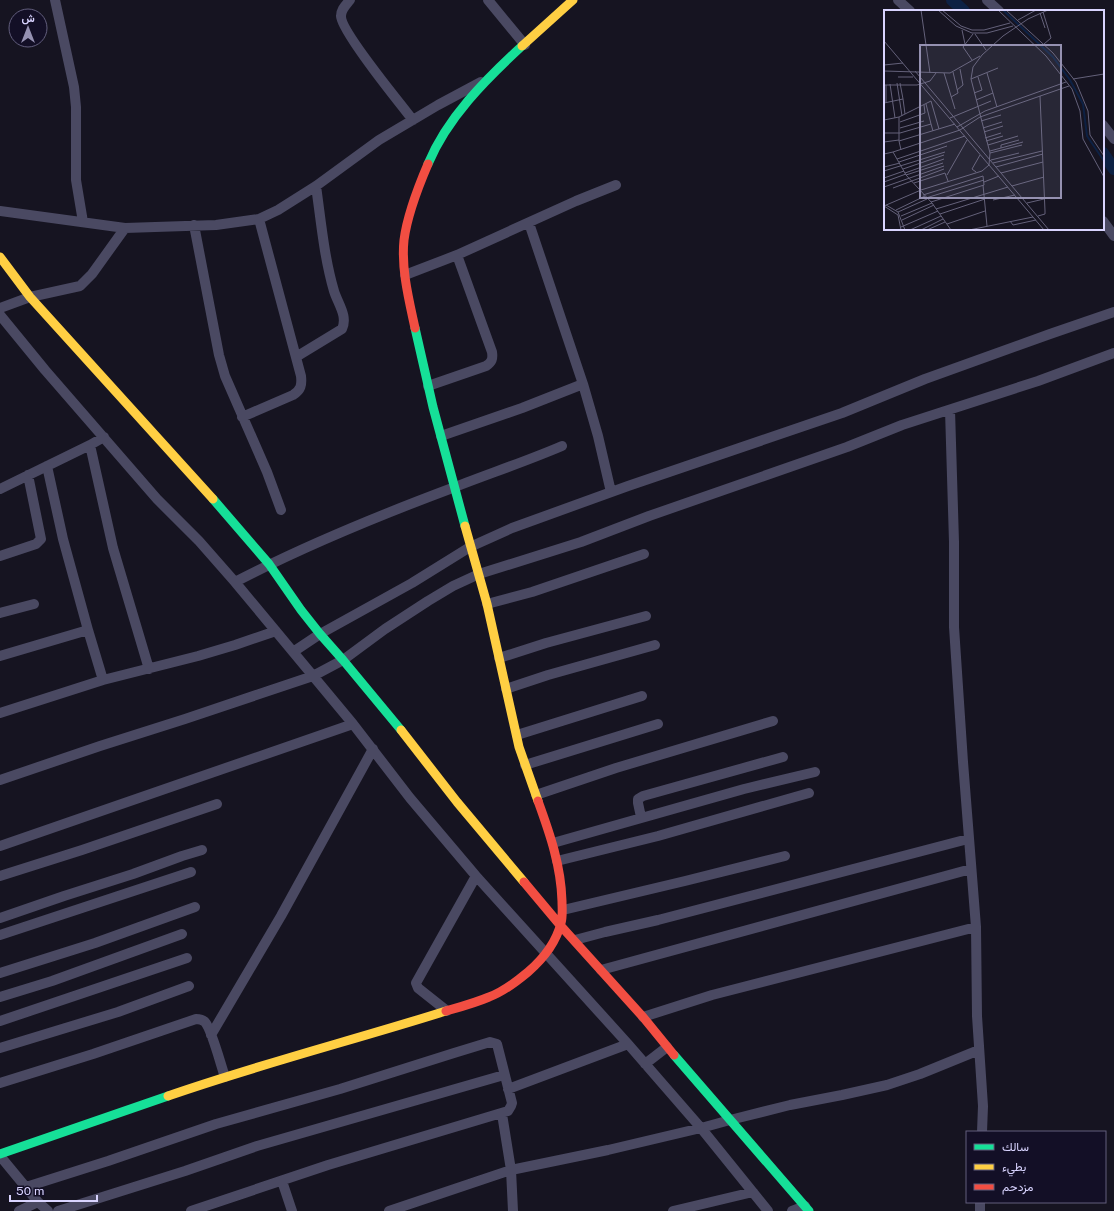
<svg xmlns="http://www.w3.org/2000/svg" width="1114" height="1211" font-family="'Public Sans',Vazirmatn,sans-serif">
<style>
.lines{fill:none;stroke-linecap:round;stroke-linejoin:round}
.canal{stroke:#0d2144;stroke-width:12}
.street{stroke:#4a4962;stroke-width:10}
.fast{stroke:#16e098;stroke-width:9}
.slow{stroke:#ffcf43;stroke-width:9}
.jam{stroke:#f24e42;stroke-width:9}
.inset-river{fill:none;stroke:#0d2144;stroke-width:2}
.inset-road{fill:none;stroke:#64617a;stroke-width:1}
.view{fill:#9591b1;fill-opacity:0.15;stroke:#9591b1;stroke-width:2}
.inset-edge{fill:none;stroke:#d9d4ff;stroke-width:2}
</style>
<rect width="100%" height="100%" fill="#161421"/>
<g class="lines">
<path class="canal" d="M952 0 964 11
M1103 153 1114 169"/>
<path class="street" d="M55 0 74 87 76 107V180L83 222
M350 0C346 5 341 9 341 16 340 30 401 105 413 120
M488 0 525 45
M898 0 910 11
M987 0 999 11
M1103 125 1114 139
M0 211 125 228 216 225 259 219 278 210 316 186 379 140 438 105 481 82
M1103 221 1114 236
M529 223 583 384 598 436 611 492
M194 225 219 355 225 376 267 472 281 510
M405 275 457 255 576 201 616 185
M0 308 30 297 80 286 92 274 125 228
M0 315 45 370 157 499 199 541 235 582 353 724 410 798 476 876 628 1044 701 1128 768 1211
M296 357 342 329C348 316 338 304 334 291 324 257 321 221 316 186
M428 386 486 366C492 362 493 359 492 352L457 255
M950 410 954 542V627L963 762 976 927 977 1016 983 1106 982 1132
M242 417 293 395C301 390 302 385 301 376L259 219
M441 436 522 408 583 384
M104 437 90 445 113 548 149 669
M47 466 63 539 88 630
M0 489 90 445
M0 556 36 544 41 539 28 475
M235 582C306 545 380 515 455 487 491 473 527 461 562 446
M487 604 532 592 644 554
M0 613 34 604
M293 652 320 634 412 583 470 547 512 528 628 486 842 413 925 379 1050 334 1114 312
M0 656 88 630 103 680
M499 658 546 643 646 616
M506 689 548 675 655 645
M0 713 103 680 198 656 235 645 276 631
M517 735 642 696
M525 765 658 724
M0 780 100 746 185 719 313 676 343 660 385 629 428 601 453 586 479 574 581 542 649 516 847 447 902 425 1038 381 1114 353
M536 795 616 768 773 721
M641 817 638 803V799L643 796 783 757
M553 843 744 789 815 772
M0 846 353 724
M557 861 658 836 809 793
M0 876 82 850 217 804
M563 910 685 881 785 856
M0 918 64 896 133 874 182 856 202 850
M0 935 191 872
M575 940 605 932 658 920 968 839
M601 970 971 869
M0 973 95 943 195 907
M0 997 52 981 182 934
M447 1011 418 988 416 983 476 876
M643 1017 712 995 976 927
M0 1021 187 958
M211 1035 281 916 373 749
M0 1048 118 1012 189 986
M645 1064 667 1047
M0 1083 93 1054 196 1019C199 1019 203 1020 205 1022 212 1030 221 1066 225 1077
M508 1089 628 1044
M502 1114 511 1170 513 1211
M0 1156 38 1202 48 1211
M282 1181 292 1211
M26 1187 108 1161 216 1124 340 1089 454 1053 490 1042 497 1044 512 1103 511 1106 508 1111 328 1165 191 1211
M19 1211 38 1202
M58 1211 185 1171 257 1146 504 1075
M389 1211 511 1170 608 1150 701 1128 730 1120 790 1105 842 1095 887 1085 920 1074 979 1050
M673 1211 753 1192
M792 1211 805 1206
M980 1211V1202"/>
<path class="fast" d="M428 164C447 118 485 80 522 46
M415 328 433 407 465 526
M213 499 269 564 301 610 320 634 343 660 401 730
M674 1055 809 1211
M0 1154 168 1096"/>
<path class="slow" d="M522 46 573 0
M0 257 30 297 213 499
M465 526 487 604 519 747 538 801
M401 730 457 802 524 882
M168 1096C260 1064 354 1040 446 1011"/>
<path class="jam" d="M415 328C409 300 401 269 404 240 407 217 419 185 428 164
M524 882 560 925 643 1017 674 1055
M446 1011C460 1007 475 1003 489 997 503 992 516 982 528 972 543 959 556 943 561 923 563 916 562 908 562 901 561 866 550 834 538 801"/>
</g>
<g transform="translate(884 10)">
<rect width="220" height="220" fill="#161421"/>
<path class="inset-river" d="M119 0 169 47 186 70 199 94 203 126 220 151"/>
<path class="inset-road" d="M37 0 46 63M54 0 72 16 88 23H103L129 16M58 0 77 16 88 20H100L126 13M114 0 162 46 188 79 196 101 199 129 220 167M122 0 169 43 192 72 204 101 206 125 220 146M159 2 167 28 160 34M156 3 161 18M134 10 152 0M78 20 81 34M91 24 102 40M0 31 160 220M88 50 79 37 89 24M0 55 19 53M0 61 66 63 96 46M31 61 165 220M60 63 71 99M103 63 113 97M14 67H29M87 69 114 58M189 69 220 64M13 73 18 106M6 74 11 108M0 75H33L46 71 52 63M2 75V92M73 80 79 75 76 59M90 83 98 80 94 67M67 87 74 83 69 62M19 89 21 104M92 90 109 83M47 91 55 119M0 93 19 89 16 73M42 94 47 114M15 107V131M66 108 107 91M0 110 15 107 47 91M97 111 117 105M16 112 41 103 40 95M73 117 101 101 182 72M16 118 40 111M99 118 118 112M100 122 119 116M0 123H16L47 114 49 121M101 128 117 123M102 131 119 126M0 132 15 130M104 135 134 126M117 138V135L135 130M17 140 15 131 71 114M106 141 139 132M9 142 76 120 96 107 185 76M106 143 138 135M0 144 9 142 22 165 48 193 67 220M13 149 81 126M107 150 135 143M15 152 63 136M109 153 158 141M0 157 16 153M112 157 159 144M19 159 60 145M0 161 61 142M92 162 88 159 96 145M21 163 60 149M117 163 159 152M22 165 59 153M63 165 83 130M0 168 20 161M0 172 22 164M100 172 115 166M30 173 61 163 64 171M99 175 103 216M128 176 160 167M0 177 60 156M9 178 60 159M39 185 99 166 100 175 47 192M42 188 100 170M109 190 131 185M143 193 160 189M2 195 14 202 21 220M0 196 37 180 98 161 105 155 106 143 87 69 89 57 98 45 119 26 144 9 164 0M0 196 14 205 17 220M52 199 124 177M12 200 41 186M14 202 43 189M56 204 101 189M17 206 48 193M154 206 161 204V201L156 86M18 210 50 195M126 211 129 215 152 210M63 214 101 201M17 217 54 201M26 220 57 206M37 220 59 209M43 220 61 212M85 220 149 207"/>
<path class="view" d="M36 35H177V188H36Z"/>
<rect width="220" height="220" class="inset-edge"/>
</g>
<rect x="966" y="1131" width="140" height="72" fill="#130f26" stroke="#625e7d"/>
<rect x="974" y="1144" width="20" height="6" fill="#16e098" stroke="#625e7d"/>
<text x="1002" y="1151" font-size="12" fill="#d9d4ff">سالك</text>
<rect x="974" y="1164" width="20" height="6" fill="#ffcf43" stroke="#625e7d"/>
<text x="1002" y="1171" font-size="12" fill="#d9d4ff">بطيء</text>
<rect x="974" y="1184" width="20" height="6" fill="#f24e42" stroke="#625e7d"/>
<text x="1002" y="1191" font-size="12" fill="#d9d4ff">مزدحم</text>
<g transform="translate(28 28)"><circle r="19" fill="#130f26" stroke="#625e7d"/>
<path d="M0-3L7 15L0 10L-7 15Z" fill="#9591b1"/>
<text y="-6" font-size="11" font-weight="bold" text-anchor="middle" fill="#d9d4ff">ش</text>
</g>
<path d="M10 1195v6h87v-6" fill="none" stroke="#d9d4ff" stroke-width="2"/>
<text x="16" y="1195" font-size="12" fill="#d9d4ff" stroke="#130f26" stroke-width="3" paint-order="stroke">50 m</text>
</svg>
